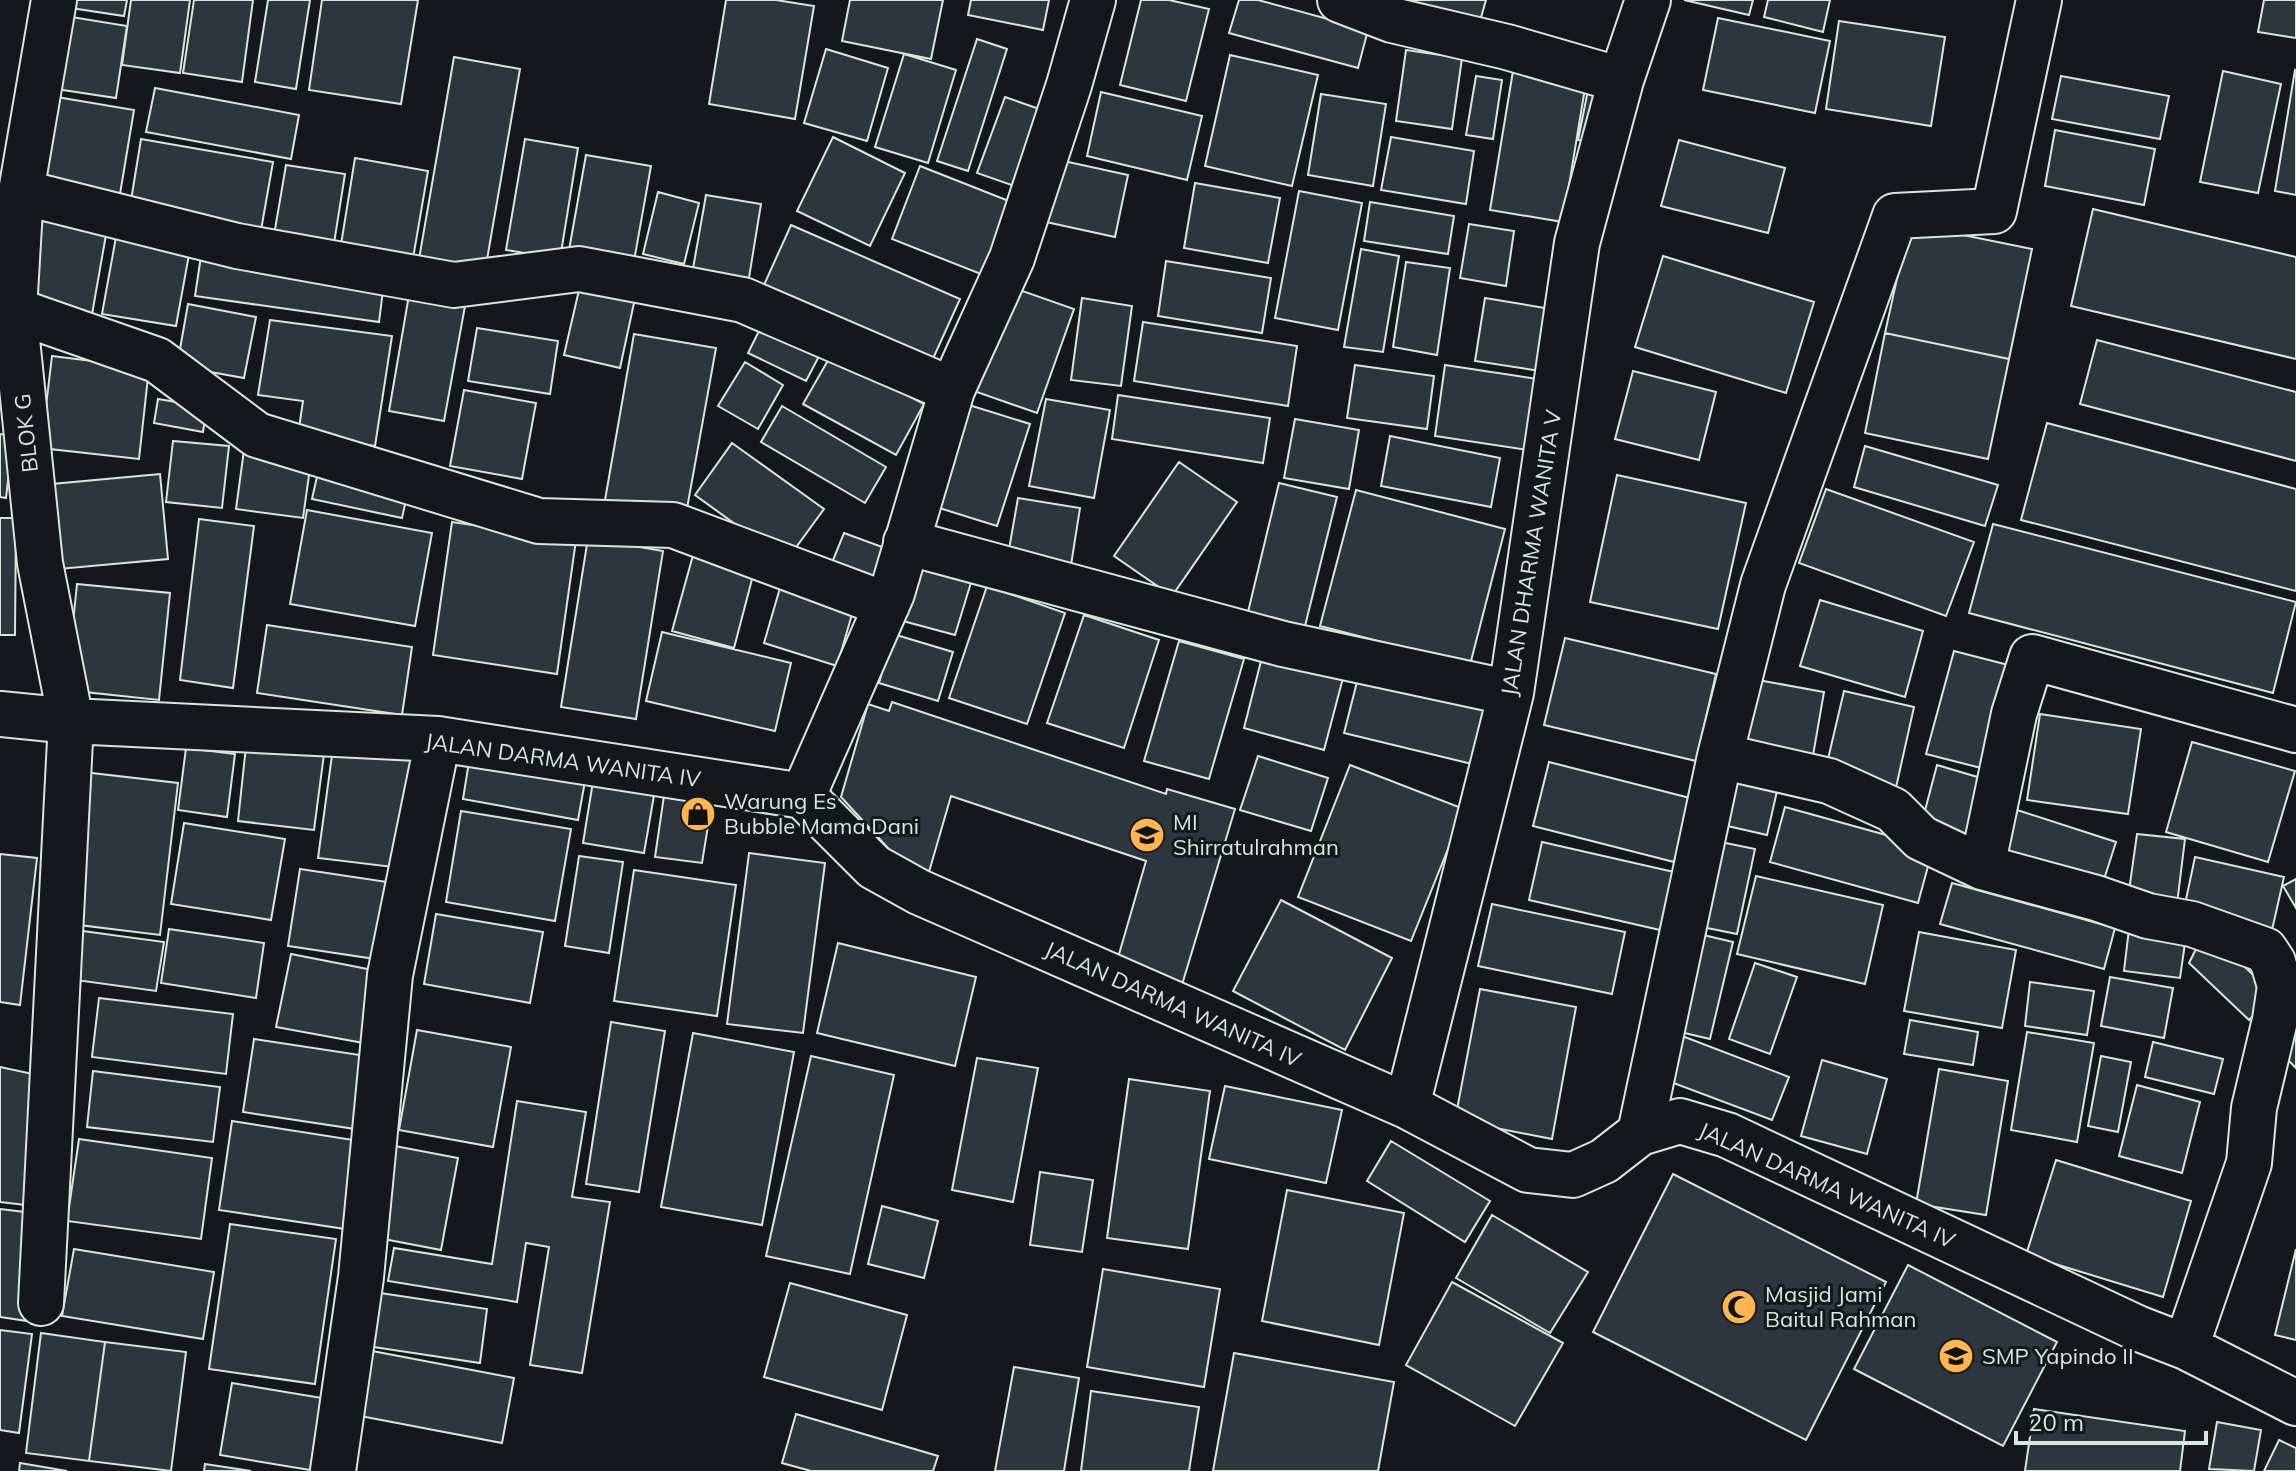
<svg xmlns="http://www.w3.org/2000/svg" width="2296" height="1471" font-family="Mulish,sans-serif">
<style>
.building{fill:#2c363c;stroke:#d8e6dc;stroke-width:2}
.lines{fill:none;stroke-linecap:round;stroke-linejoin:round}
.minor-casing{stroke:#d8e6dc;stroke-width:48}
.minor{stroke:#14181c;stroke-width:44}
.labels{text-anchor:middle;stroke-width:6;stroke-linejoin:round;paint-order:stroke}
.street-label{font-size:22px;fill:#d8e6dc;stroke:#14181c}
.poi-label{font-size:22px;fill:#d8e6dc;stroke:#14181c;text-anchor:start}
</style>
<rect width="100%" height="100%" fill="#14181c"/>
<path class="building" d="M52 0H127L124 16 51 5Z
M131 0H190L180 73 122 65Z
M194 0H253L242 82 183 73Z
M268 0H310L296 89 255 82Z
M322 0H418L401 104 309 90Z
M726 0H776L814 6 795 119 709 104Z
M850 0H943L931 59 842 41Z
M971 0H1049L1043 30 968 15Z
M1141 0H1169L1209 9 1186 101 1120 85Z
M1239 0H1258L1368 30 1358 68 1229 33Z
M1392 0H1486L1476 35Z
M1684 0H1753L1749 15Z
M1768 0H1830L1823 32 1764 17Z
M2264 0H2296V38L2258 32Z
M47 13 127 26 116 98 36 86Z
M1718 18 1830 41 1815 113 1703 90Z
M1839 21 1945 37 1931 126 1826 109Z
M977 39 1007 49 968 171 937 161Z
M826 49 888 68 867 141 804 123Z
M1406 50 1462 58 1452 129 1396 121Z
M904 54 956 70 928 163 875 147Z
M1230 55 1318 75 1292 186 1205 166Z
M454 57 520 69 484 277 418 265Z
M2295 70 2296 71V195L2275 191Z
M1513 71 1586 82 1563 222 1490 210Z
M2223 71 2281 84 2258 193 2200 182Z
M1476 76 1502 80 1493 139 1466 135Z
M2061 76 2169 96 2160 139 2052 119Z
M1589 85 1610 88 1599 143 1578 140Z
M155 88 299 115 291 159 146 132Z
M1101 92 1202 116 1187 180 1087 156Z
M1321 94 1386 104 1373 186 1308 175Z
M45 95 134 110 119 200 30 185Z
M1005 97 1051 113 1023 189 977 173Z
M2055 130 2155 149 2144 205 2045 186Z
M833 137 905 173 870 246 797 211Z
M1391 137 1474 151 1466 204 1381 190Z
M141 139 273 162 260 236 129 213Z
M525 139 578 148 560 259 506 250Z
M1679 140 1785 168 1768 233 1661 206Z
M586 155 651 166 634 261 569 250Z
M355 158 428 171 411 270 339 257Z
M1059 160 1128 175 1115 237 1046 222Z
M286 165 345 174 332 256 272 247Z
M920 166 1019 205 991 278 892 239Z
M1195 183 1280 198 1268 263 1184 248Z
M1299 191 1362 203 1338 330 1275 318Z
M658 192 699 203 684 264 643 254Z
M706 195 761 204 747 290 691 280Z
M1370 202 1454 216 1448 254 1364 241Z
M2093 209 2296 257V359L2071 306Z
M40 217 107 229 91 320 24 309Z
M1469 224 1514 231 1506 286 1460 278Z
M1909 224 2032 249 2009 359 1885 333Z
M791 225 960 299 927 372 759 296Z
M118 226 192 238 176 326 102 314Z
M1361 249 1399 256 1383 352 1344 347Z
M201 256 384 282 379 322 195 296Z
M1663 256 1814 302 1786 393 1635 347Z
M1166 261 1271 278 1262 333 1158 316Z
M1406 262 1450 268 1437 355 1393 347Z
M582 277 637 289 620 368 564 355Z
M1008 286 1074 309 1037 413 971 390Z
M409 295 465 306 444 421 389 411Z
M1082 298 1132 306 1121 386 1071 380Z
M1485 298 1563 311 1553 373 1475 361Z
M188 304 256 317 244 378 177 366Z
M767 315 826 343 806 381 748 353Z
M270 320 392 336 375 446 298 435 303 401 258 395Z
M1143 322 1297 346 1288 406 1134 381Z
M477 328 558 341 550 394 468 381Z
M1885 333 2009 359 1988 459 1865 433Z
M634 334 716 348 686 514 605 500Z
M2097 340 2296 392V461L2080 404Z
M831 355 924 404 896 455 803 404Z
M52 356 149 368 139 459 41 448Z
M745 362 783 385 758 429 718 406Z
M1355 365 1434 376 1427 429 1347 418Z
M1445 365 1538 379 1528 450 1435 436Z
M1633 371 1716 392 1699 460 1615 439Z
M464 390 536 403 522 479 450 466Z
M1118 395 1270 418 1263 463 1112 439Z
M158 399 207 407 203 432 154 423Z
M1046 399 1110 410 1094 498 1029 486Z
M969 405 1030 424 997 526 936 507Z
M782 406 886 467 865 503 761 442Z
M1295 419 1359 430 1349 489 1284 478Z
M2047 423 2296 489V591L2021 520Z
M0 434 13 436 6 498 0 497Z
M1390 436 1500 458 1491 507 1381 486Z
M173 441 229 446 222 508 166 502Z
M732 443 824 509 786 561 695 495Z
M1865 446 1998 485 1985 526 1854 487Z
M244 450 311 461 303 518 236 509Z
M1179 462 1237 502 1172 596 1114 556Z
M320 463 409 486 402 518 312 499Z
M160 474 168 559 59 569 52 484Z
M1617 475 1746 503 1718 629 1590 602Z
M1279 483 1337 497 1305 626 1248 612Z
M1826 489 1974 542 1946 616 1799 563Z
M1356 490 1505 529 1470 665 1320 626Z
M1018 498 1080 508 1071 565 1008 555Z
M307 510 432 533 415 626 290 604Z
M0 518H16L15 635H0Z
M199 519 254 526 233 688 180 680Z
M452 522 576 540 557 674 433 655Z
M1993 524 2296 602 2273 693 1969 613Z
M844 533 896 552 879 595 827 575Z
M588 538 663 551 636 719 561 707Z
M695 548 756 564 734 648 672 631Z
M921 560 973 576 955 635 903 621Z
M782 581 855 604 837 666 764 643Z
M77 584 170 593 159 700 66 690Z
M987 586 1065 613 1027 724 949 698Z
M1820 600 1923 631 1905 697 1800 666Z
M1084 615 1159 640 1124 748 1047 723Z
M267 625 412 647 402 715 257 693Z
M662 632 791 663 775 731 646 701Z
M893 634 953 652 938 701 879 683Z
M1565 638 1716 674 1696 761 1544 725Z
M1179 641 1244 659 1209 779 1144 761Z
M1954 651 2016 667 1989 770 1926 754Z
M1262 657 1343 678 1324 750 1244 728Z
M1360 670 1487 700 1472 764 1344 733Z
M1758 680 1824 692 1811 767 1744 756Z
M1844 691 1914 707 1895 792 1824 776Z
M892 702 1166 794 1167 789 1235 809 1181 988 1115 968 1146 861 951 796 929 872 909 871 841 797 868 704 889 711Z
M2040 714 2141 729 2128 814 2027 800Z
M2192 742 2295 771 2268 862 2166 832Z
M246 746 324 754 314 830 238 821Z
M186 748 235 754 227 817 178 810Z
M333 748 416 758 401 868 318 858Z
M471 749 587 770 578 820 463 799Z
M1258 756 1328 778 1311 831 1240 810Z
M1549 762 1690 798 1674 862 1533 826Z
M1350 765 1464 809 1411 941 1298 897Z
M1723 765 1780 778 1767 835 1710 822Z
M1937 765 1991 781 1972 847 1919 833Z
M595 769 657 778 644 853 583 843Z
M83 772 178 783 160 935 71 924Z
M666 782 714 789 702 863 655 857Z
M1785 807 1933 848 1918 903 1770 862Z
M2014 809 2116 842 2099 895 1997 863Z
M461 811 571 829 555 921 446 902Z
M184 823 285 839 271 920 171 904Z
M2137 834 2185 839 2176 912 2127 905Z
M1716 841 1755 849 1737 934 1697 926Z
M1542 842 1674 872 1660 930 1529 900Z
M749 853 825 863 803 1033 727 1024Z
M0 854 37 858 20 1005 0 1002Z
M579 856 623 862 609 953 565 946Z
M2195 857 2284 877 2272 930 2184 909Z
M300 869 394 883 382 960 288 946Z
M634 870 736 885 717 1016 614 1001Z
M1756 876 1883 905 1865 984 1737 954Z
M2296 879V908L2283 886Z
M1952 883 2115 928 2104 969 1940 924Z
M1281 900 1392 958 1345 1050 1233 991Z
M1492 904 1625 932 1612 994 1478 966Z
M436 914 543 932 530 1003 424 984Z
M68 929 164 942 156 991 61 978Z
M169 929 264 943 256 998 161 983Z
M2129 929 2186 936 2180 978 2124 971Z
M1919 932 2016 950 2002 1028 1904 1011Z
M1699 934 1733 942 1710 1039 1676 1031Z
M2213 936 2274 995 2249 1020 2189 963 2195 951Z
M838 943 976 977 955 1066 817 1033Z
M291 954 383 972 369 1044 276 1027Z
M1755 963 1797 977 1770 1054 1729 1039Z
M2110 977 2173 988 2164 1038 2101 1026Z
M2030 982 2094 991 2087 1035 2025 1026Z
M1480 989 1576 1007 1552 1139 1455 1120Z
M99 998 233 1014 226 1074 92 1057Z
M1910 1020 1978 1032 1973 1065 1904 1054Z
M611 1022 665 1031 639 1192 586 1184Z
M2296 1027V1068L2276 1048Z
M417 1030 511 1047 493 1147 399 1130Z
M2027 1032 2094 1043 2077 1142 2011 1130Z
M693 1033 794 1052 762 1225 661 1207Z
M1677 1034 1789 1077 1772 1120 1660 1078Z
M254 1039 373 1057 362 1130 243 1112Z
M2153 1042 2223 1059 2214 1094 2145 1077Z
M811 1056 894 1075 850 1274 766 1256Z
M2101 1056 2131 1062 2118 1132 2088 1126Z
M977 1058 1038 1068 1013 1202 952 1190Z
M1822 1060 1887 1079 1867 1154 1801 1136Z
M0 1067 47 1077 42 1207 0 1202Z
M1939 1069 2008 1081 1986 1215 1916 1204Z
M93 1071 220 1087 213 1142 87 1127Z
M1129 1079 1210 1091 1188 1249 1107 1238Z
M2137 1085 2200 1102 2182 1173 2119 1156Z
M1225 1086 1342 1110 1326 1183 1209 1159Z
M517 1101 586 1112 572 1197 610 1202 582 1373 530 1365 549 1247 526 1243 517 1302 388 1281 394 1248 492 1264Z
M232 1121 366 1142 352 1230 219 1210Z
M79 1139 212 1158 201 1239 67 1221Z
M1391 1141 1490 1201 1465 1242 1367 1181Z
M384 1144 458 1158 441 1250 368 1236Z
M2056 1160 2191 1201 2163 1297 2026 1255Z
M1040 1172 1093 1180 1082 1252 1030 1245Z
M1673 1174 1886 1282 1806 1440 1593 1332Z
M1287 1190 1404 1213 1379 1345 1262 1321Z
M882 1206 938 1221 924 1278 868 1264Z
M0 1209 41 1214 34 1322 0 1317Z
M1492 1215 1588 1272 1550 1333 1456 1278Z
M230 1224 336 1239 315 1384 209 1369Z
M74 1249 214 1272 203 1339 62 1316Z
M2296 1249V1340L2275 1335Z
M1908 1265 2057 1342 2003 1446 1854 1369Z
M1103 1269 1220 1289 1204 1387 1087 1367Z
M1452 1282 1563 1343 1515 1426 1406 1365Z
M790 1283 907 1315 882 1410 764 1377Z
M367 1291 487 1309 480 1363 360 1345Z
M0 1330 32 1334 19 1433 0 1430Z
M41 1333 105 1342 89 1461 26 1453Z
M105 1342 186 1352 171 1471 89 1461Z
M367 1350 514 1378 502 1443 355 1415Z
M1234 1353 1394 1382 1378 1471H1213Z
M1014 1367 1079 1378 1064 1471H995Z
M232 1383 322 1398 310 1470 220 1455Z
M1091 1391 1199 1407 1189 1471H1081Z
M2034 1409 2185 1431 2180 1471H2025Z
M796 1414 938 1456 933 1471H811L782 1463Z
M2217 1422 2261 1430 2254 1471 2209 1469Z
M2279 1440 2296 1448V1471H2264Z
M20 1463 67 1471H19Z
M205 1464 251 1471H204Z"/>
<g class="lines">
<defs>
<path id="minor" d="M1340 0 1392 20 1507 47 1621 80
M21 192 237 246 454 285 579 269 743 300 952 390
M14 310 157 360 257 435 539 521 673 525 887 605
M906 542 1283 644 1511 693
M0 714 71 721 438 739 803 796 874 867 919 892 1407 1106 1528 1170 1573 1175 1604 1161 1640 1133 1680 1121 1727 1135 2137 1328 2186 1347 2296 1403
M1720 756 1829 781 1893 810 1921 838 1982 867
M803 796 892 593 952 390 1012 258 1069 85 1093 0
M1407 1106 1511 693 1577 243 1621 80 1648 0
M1640 1133 1720 756 1763 585 1895 216 1994 211 2039 0
M41 1303 71 721 40 563 14 310 21 192 54 0
M2186 1347 2249 1163 2254 1108 2275 1020 2280 986 2273 962 2265 950 2192 924 2148 916 2096 898 1982 867 2014 714 2032 657 2296 730
M333 1471 361 1277 390 975 438 739"/>
</defs>
<use href="#minor" class="minor-casing"/>
<use href="#minor" class="minor"/>
</g>
<defs>
<symbol id="shop-disc" viewBox="-11 -11 22 22"><circle r="9.5" fill="#ffb74d" stroke="#14181c"/><path d="M-5-2.5h2.3a2.7 3.5 0 0 1 5.4 0H5L5.5 6h-11ZM-1.5-2.5h3a1.5 2.3 0 0 0-3 0Z" fill="#111"/></symbol>
<symbol id="school-disc" viewBox="-11 -11 22 22"><circle r="9.5" fill="#ffb74d" stroke="#14181c"/><path d="M0-5L7-2L0 1L-7-2ZM-4 1L0 2.5L4 1V4Q0 6-4 4Z" fill="#111"/></symbol>
<symbol id="mosque-disc" viewBox="-11 -11 22 22"><circle r="9.5" fill="#ffb74d" stroke="#14181c"/><path d="M3.5-4.9A6 6 0 1 0 3.5 4.9A5 5 0 1 1 3.5-4.9Z" fill="#111"/></symbol>
</defs>
<g fill-rule="evenodd">
<use href="#shop-disc" x="678" y="794" width="40" height="40"/>
<use href="#school-disc" x="1127" y="815" width="40" height="40"/>
<use href="#mosque-disc" x="1719" y="1287" width="40" height="40"/>
<use href="#school-disc" x="1936" y="1336" width="40" height="40"/>
</g>
<g class="labels">
<g class="street-label">
<text transform="translate(26 433) rotate(-96)" y="8">BLOK G</text>
<text transform="translate(1531 553) rotate(-81)" y="8">JALAN DHARMA WANITA V</text>
<text transform="translate(563 760) rotate(8)" y="8">JALAN DARMA WANITA IV</text>
<text transform="translate(1173 1004) rotate(24)" y="8">JALAN DARMA WANITA IV</text>
<text transform="translate(1827 1185) rotate(24)" y="8">JALAN DARMA WANITA IV</text>
</g>
<g class="poi-label">
<text x="724" y="809">Warung Es<tspan x="724" dy="25">Bubble Mama Dani</tspan></text>
<text x="1173" y="830">MI<tspan x="1173" dy="25">Shirratulrahman</tspan></text>
<text x="1765" y="1302">Masjid Jami<tspan x="1765" dy="25">Baitul Rahman</tspan></text>
<text x="1982" y="1364">SMP Yapindo II</text>
</g>
</g>
<path d="M2016 1431v12h190v-12" fill="none" stroke="#d8e6dc" stroke-width="4"/>
<text x="2028" y="1431" font-size="24" fill="#d8e6dc" stroke="#14181c" stroke-width="6" paint-order="stroke">20 m</text>
</svg>
